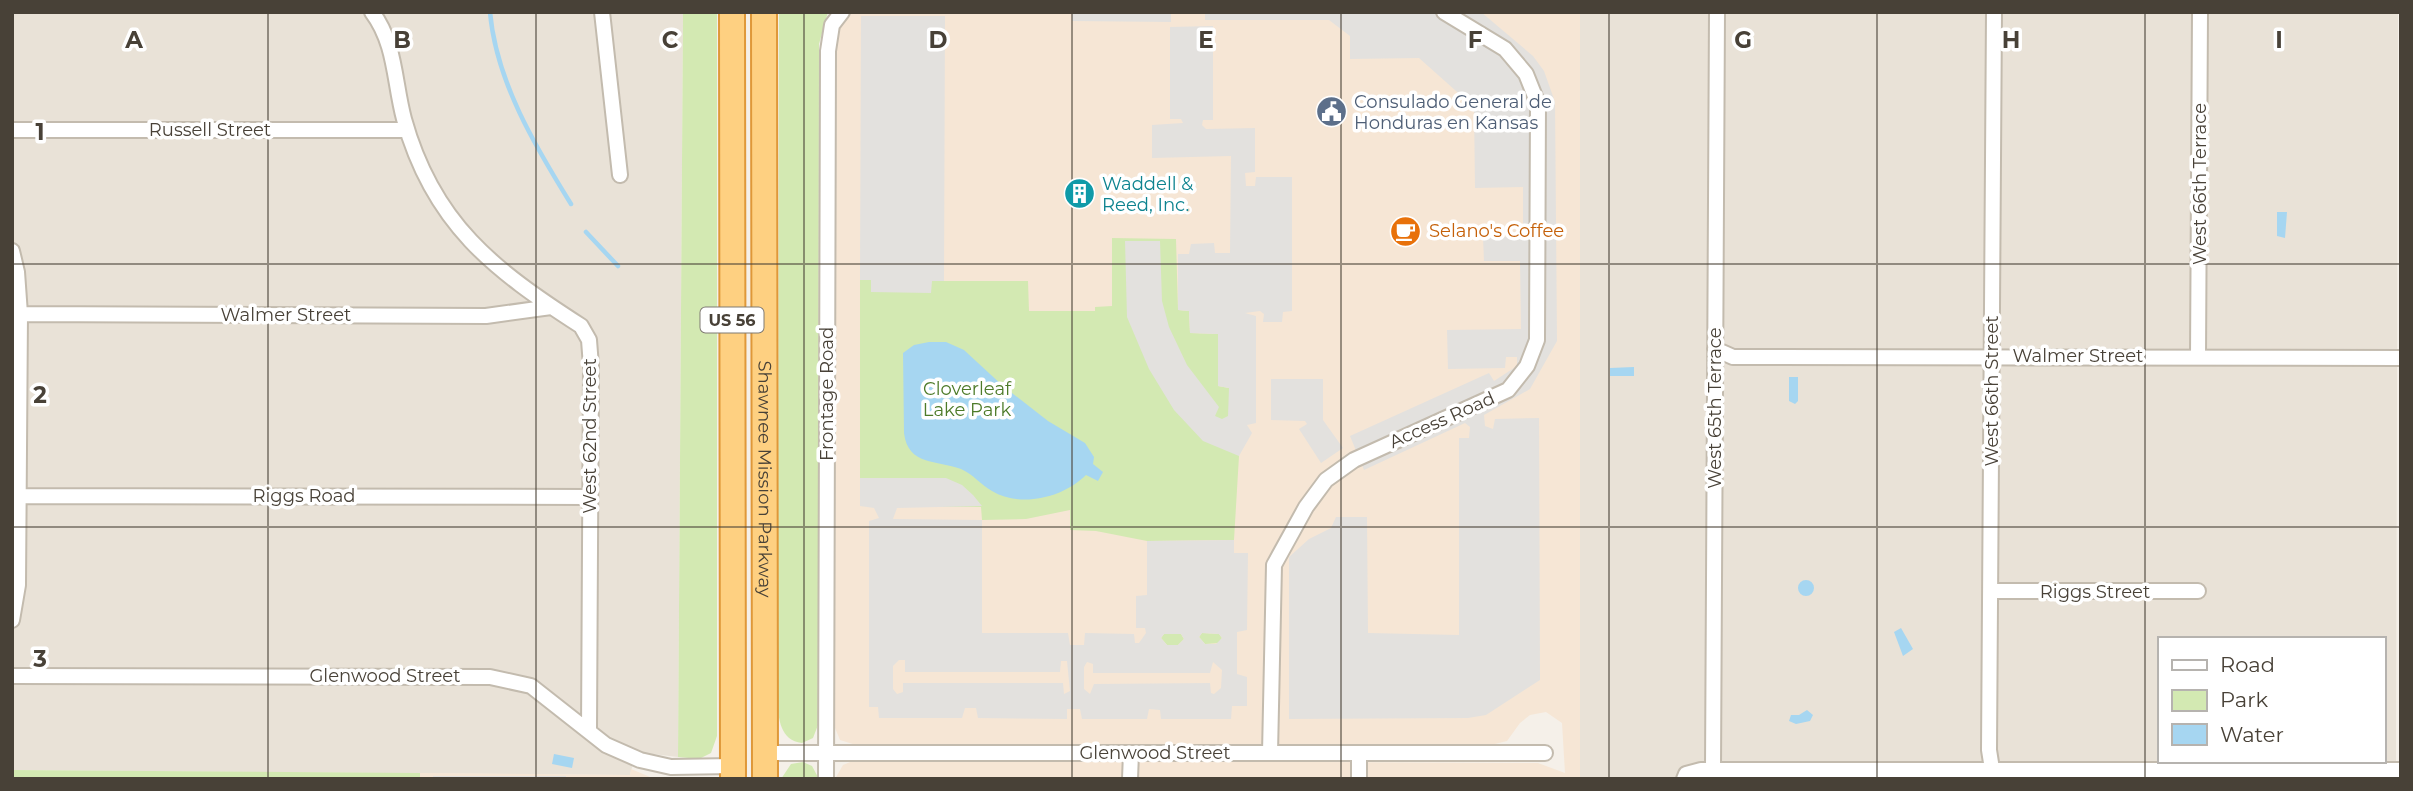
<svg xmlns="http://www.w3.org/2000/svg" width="2413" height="791" font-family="Montserrat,sans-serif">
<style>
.residential{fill:#e9e2d7;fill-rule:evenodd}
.commercial{fill:#f6e6d5}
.green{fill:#d3e9b2}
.parking{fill:#e3e1de;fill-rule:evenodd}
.water{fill:#a6d6f1}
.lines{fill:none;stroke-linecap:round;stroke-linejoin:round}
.stream{stroke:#a6d6f1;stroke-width:4.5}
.minor-casing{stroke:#c3bbae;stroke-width:18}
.trunk-casing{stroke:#df9839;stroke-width:28}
.minor{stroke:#fff;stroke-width:14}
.trunk{stroke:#fed081;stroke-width:24}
.grid{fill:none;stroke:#484137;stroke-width:2;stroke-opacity:0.55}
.labels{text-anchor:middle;stroke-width:7;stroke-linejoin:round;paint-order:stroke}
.shield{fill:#fff;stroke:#7f7a73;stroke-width:2}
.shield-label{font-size:16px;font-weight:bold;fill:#484137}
.service-label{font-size:18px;fill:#4e5e75;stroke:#fff;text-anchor:start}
.street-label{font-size:18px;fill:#484137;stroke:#fff}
.culture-label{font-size:18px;fill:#0d838f;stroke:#fff;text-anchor:start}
.food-label{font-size:18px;fill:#c56008;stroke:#fff;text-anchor:start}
.park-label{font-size:18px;fill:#4d7b29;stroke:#fff}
.grid-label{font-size:23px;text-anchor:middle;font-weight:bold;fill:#484137;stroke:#fff;stroke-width:7;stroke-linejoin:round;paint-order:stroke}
</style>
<rect width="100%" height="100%" fill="#f5f0e9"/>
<path class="residential" d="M12 12H683L678 757 636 752 630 775 12 770Z
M1580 12H2398L2396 779H1580ZM2159 639H2383V761H2159Z"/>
<path class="commercial" d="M851 12H1580V779H835L843 765 855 760 1538 763 1565 773 1562 723 1546 712 1530 715 1520 723 1507 741 1487 746 856 745 840 740 833 723 835 48 838 29Z
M631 769 655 779H420V773L630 775Z"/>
<path class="green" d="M683 12H717V736L711 753 699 759 678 757Z
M779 12H828L819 44 818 725 813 738 802 743C771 740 779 696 778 673Z
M1112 238 1176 239 1178 310 1189 311 1190 333 1218 334V386L1229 388V412L1237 413 1239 456 1234 540 1147 541 1096 531 1070 530V510L1026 519 982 520 981 507 860 506V280H871V292H931V281H1028L1029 311H1095V307L1112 306Z
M1202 633 1219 634 1222 638 1218 643 1205 644 1199 637Z
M1164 634H1181L1184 639 1178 645H1167L1161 638Z
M803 762 812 766 819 779H781L791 764Z
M12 770 420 773V779H12Z"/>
<path class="parking" d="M1072 12H1171V22L1072 21Z
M1205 12H1481L1533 56 1544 71 1555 102 1557 341 1530 389 1484 415 1485 426 1493 429 1495 419 1539 418 1540 680 1486 715 1468 718 1289 719V557L1309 539 1331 528 1336 517H1367L1368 633 1459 635V438H1469L1470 427 1465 423 1364 470 1350 436 1489 373 1494 381 1517 366V357H1506L1505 368 1448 369 1447 330 1521 329 1520 261H1484L1483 237H1523V187L1475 188 1474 107 1419 58 1350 59V36L1329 20H1205Z
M861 16H945L944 281H932L931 293 871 292V280H860Z
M1213 26V120H1203L1202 125 1206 129 1255 128V172L1245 173 1246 186H1255L1256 177H1292V311L1283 312 1282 322H1263L1264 314 1260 311 1245 313 1256 316V423L1247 425 1252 433 1239 456 1203 441 1174 410 1149 369 1127 317 1125 241H1160L1162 301 1169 327 1187 365 1219 407 1215 416 1222 419 1228 416 1229 388 1218 386V334L1190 333 1189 311 1178 310V254H1189L1191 244 1214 243 1215 253H1230L1231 156 1152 158V125L1183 123 1181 119H1170V27Z
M1271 379H1323V420L1343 448 1321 463 1299 429 1307 424 1305 421 1271 420Z
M860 478H946L962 485 973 495 982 506 897 508 893 519 982 520V633H1068L1070 645H1084L1085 633 1134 634 1135 643H1139L1146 633 1145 628H1136V596L1147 595V541L1234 540V553H1248L1247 630 1237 632V674L1247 677V706H1232L1231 719H1161L1160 710 1149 709 1147 719H1082L1080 709H1067V719L978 718 976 708H965L962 718H879L878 707H869V521L879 518 874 508 860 506ZM1202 633 1219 634 1222 638 1216 644H1205L1199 637ZM1164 634H1181L1184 639 1178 645H1167L1161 638ZM899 660H905V672H1060L1061 661H1067L1070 691 1064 694 1063 683H903V692L897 694 893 689V666ZM1213 662 1222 670 1221 688 1214 694 1211 693 1210 683 1094 684 1090 694 1084 689V667L1087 662 1093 664V673H1210Z
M433 776H566V779H433Z"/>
<path class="water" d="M2277 212H2287L2285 238 2277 236Z
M929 342H946L964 350 1003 386 1048 421 1085 443 1094 457 1093 464 1103 472 1098 481 1086 475C1063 498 1020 508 992 491 981 485 973 474 961 469 937 460 908 466 904 433L903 353 914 345Z
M1634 367V376H1610V368Z
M1789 377H1798V401L1795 404 1789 401Z
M1798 588a8 8 0 1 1 16 0a8 8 0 1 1-16 0Z
M1901 628 1913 649 1903 656 1894 632Z
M1807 710 1813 715 1810 721 1796 724 1789 721 1791 715H1799Z
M554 754 574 758 572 768 552 764Z"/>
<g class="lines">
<path class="stream" d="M490 12C496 81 535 146 571 204
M586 232 618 266"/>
<defs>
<path id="minor" d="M372 12C396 44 394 82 404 119 433 224 494 270 581 326L589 340 591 366 589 731
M602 12 620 175
M12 130H407
M12 251 17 272 20 314 18 585 12 620
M20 314 486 316 551 307
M1715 349 1733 357 2401 358
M2198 357 2200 12
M19 496 590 497
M1992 591H2198
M12 676 490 677 531 686 606 745 640 760 671 767 733 766
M765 753H1545
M1270 753 1274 565 1306 507 1326 480 1354 460 1508 390 1527 366 1537 340 1538 104 1526 74 1505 49 1444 12
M1992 769 1989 750 1994 12
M1713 770 1717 12
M826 779 828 51 832 25 842 12
M1130 779 1131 753
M1359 779V753
M1684 779 1686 774 1701 770H2401"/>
<g id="trunk">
<path d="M732 12 733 779"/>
<path id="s1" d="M764 12 765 779"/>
</g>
</defs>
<use href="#minor" class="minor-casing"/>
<use href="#trunk" class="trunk-casing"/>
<use href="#minor" class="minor"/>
<use href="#trunk" class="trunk"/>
</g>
<path class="grid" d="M268 12V779M536 12V779M804 12V779M1072 12V779M1341 12V779M1609 12V779M1877 12V779M2145 12V779M12 264H2401M12 527H2401"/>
<defs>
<symbol id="civic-disc" viewBox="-11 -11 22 22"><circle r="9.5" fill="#5c6f8a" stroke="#fff"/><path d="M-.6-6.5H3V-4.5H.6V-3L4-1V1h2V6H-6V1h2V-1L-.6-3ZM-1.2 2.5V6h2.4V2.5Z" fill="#fff"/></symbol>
<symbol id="building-disc" viewBox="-11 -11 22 22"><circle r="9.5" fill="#0f9aa8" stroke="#fff"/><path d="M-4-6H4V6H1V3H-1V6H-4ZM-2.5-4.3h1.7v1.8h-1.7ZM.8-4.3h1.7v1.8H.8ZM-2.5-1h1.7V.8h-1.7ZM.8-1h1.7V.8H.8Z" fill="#fff"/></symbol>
<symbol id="cafe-disc" viewBox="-11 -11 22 22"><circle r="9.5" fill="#e8710a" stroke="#fff"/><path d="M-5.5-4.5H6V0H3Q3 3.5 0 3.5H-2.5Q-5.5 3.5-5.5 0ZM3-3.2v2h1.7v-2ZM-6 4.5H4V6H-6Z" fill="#fff"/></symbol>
</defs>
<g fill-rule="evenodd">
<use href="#civic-disc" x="1314" y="94" width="35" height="35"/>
<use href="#building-disc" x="1062" y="176" width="35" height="35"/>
<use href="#cafe-disc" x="1388" y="214" width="35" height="35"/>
</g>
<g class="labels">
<rect class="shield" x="700.5" y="307.5" width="63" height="25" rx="5"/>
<g class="shield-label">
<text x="732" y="326">US 56</text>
</g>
<g class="service-label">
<text x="1354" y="108">Consulado General de<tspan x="1354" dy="21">Honduras en Kansas</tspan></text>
</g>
<g class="street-label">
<text x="210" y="136">Russell Street</text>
<text transform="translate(2200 184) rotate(-90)" y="6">West 66th Terrace</text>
<text x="286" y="321">Walmer Street</text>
<text x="2078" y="362">Walmer Street</text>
<text transform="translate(1992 391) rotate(-90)" y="6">West 66th Street</text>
<text transform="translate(827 394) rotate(-90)" y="6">Frontage Road</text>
<text transform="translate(1715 408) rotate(-90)" y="6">West 65th Terrace</text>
<text transform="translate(1442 420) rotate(-24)" y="6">Access Road</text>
<text transform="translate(590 436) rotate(-90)" y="6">West 62nd Street</text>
<text dy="6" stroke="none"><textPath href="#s1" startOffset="467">Shawnee Mission Parkway</textPath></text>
<text x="304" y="502">Riggs Road</text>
<text x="2095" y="598">Riggs Street</text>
<text x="385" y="682">Glenwood Street</text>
<text x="1155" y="759">Glenwood Street</text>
</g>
<g class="culture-label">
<text x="1102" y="190">Waddell &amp;<tspan x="1102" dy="21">Reed, Inc.</tspan></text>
</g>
<g class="food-label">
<text x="1429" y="237">Selano's Coffee</text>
</g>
<g class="park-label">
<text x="967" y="395">Cloverleaf<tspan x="967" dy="21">Lake Park</tspan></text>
</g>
</g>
<g class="grid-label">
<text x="134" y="48">A</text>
<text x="402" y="48">B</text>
<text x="670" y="48">C</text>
<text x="938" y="48">D</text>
<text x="1206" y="48">E</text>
<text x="1475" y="48">F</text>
<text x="1743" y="48">G</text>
<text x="2011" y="48">H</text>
<text x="2279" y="48">I</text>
<text x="40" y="140">1</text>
<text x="40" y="403">2</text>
<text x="40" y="667">3</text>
</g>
<rect width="2413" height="791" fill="none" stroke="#484137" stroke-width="28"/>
<rect x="2158" y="637" width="228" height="126" fill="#ffffff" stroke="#b6b3af" stroke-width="2"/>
<rect x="2172" y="660" width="35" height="10" fill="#ffffff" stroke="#b6b3af" stroke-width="2"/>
<text x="2220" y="672" font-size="21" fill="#484137">Road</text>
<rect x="2172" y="690" width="35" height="21" fill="#d3e9b2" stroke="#b6b3af" stroke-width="2"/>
<text x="2220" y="707" font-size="21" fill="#484137">Park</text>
<rect x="2172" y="724" width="35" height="21" fill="#a6d6f1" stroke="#b6b3af" stroke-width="2"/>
<text x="2220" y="742" font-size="21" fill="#484137">Water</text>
</svg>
